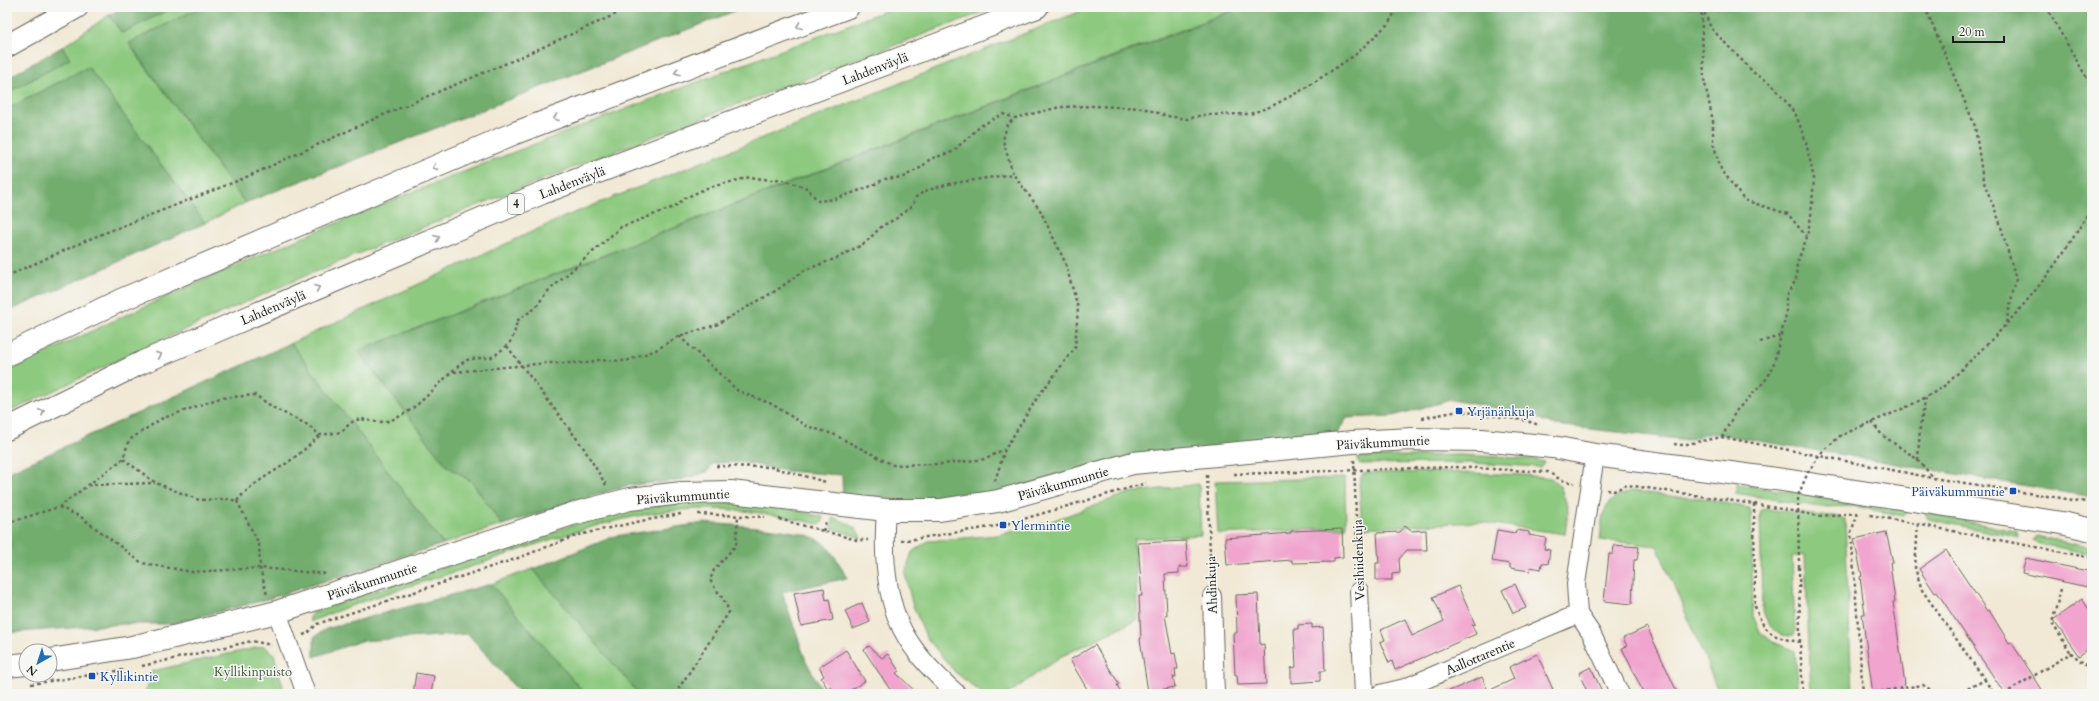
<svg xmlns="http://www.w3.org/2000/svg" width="2099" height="701" font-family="Cardo,serif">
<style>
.green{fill:#8dc97f;stroke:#54724e}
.forest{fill:#72ad6e;stroke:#476445}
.building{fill:#f0a4ce}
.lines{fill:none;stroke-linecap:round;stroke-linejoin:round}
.street-casing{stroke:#67645d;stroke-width:20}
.secondary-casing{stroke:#67645d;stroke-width:24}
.highway-casing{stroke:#67645d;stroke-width:24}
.path{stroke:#67645d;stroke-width:2.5;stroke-dasharray:3 3;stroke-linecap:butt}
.street{stroke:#fff;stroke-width:18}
.secondary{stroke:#fff;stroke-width:22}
.highway{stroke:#fff;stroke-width:22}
.path-bridge{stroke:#67645d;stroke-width:2.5;stroke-dasharray:3 3;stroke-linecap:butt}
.oneway{stroke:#999}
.transit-dot{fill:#1a4fb4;stroke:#f6f6f2;stroke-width:1.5}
.labels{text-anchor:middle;stroke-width:3;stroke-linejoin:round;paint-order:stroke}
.shield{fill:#f6f6f2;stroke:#5d5d5c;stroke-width:1}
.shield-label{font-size:12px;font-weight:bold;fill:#1c1c1c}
.street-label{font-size:13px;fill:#1c1c1c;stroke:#f6f6f2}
.transit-label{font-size:13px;fill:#164399;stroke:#f6f6f2;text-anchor:start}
.park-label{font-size:13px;fill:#44593f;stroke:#f6f6f2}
</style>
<rect width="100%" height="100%" fill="#f6f6f2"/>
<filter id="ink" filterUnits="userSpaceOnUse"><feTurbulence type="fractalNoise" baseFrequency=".025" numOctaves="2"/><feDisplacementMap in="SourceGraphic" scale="8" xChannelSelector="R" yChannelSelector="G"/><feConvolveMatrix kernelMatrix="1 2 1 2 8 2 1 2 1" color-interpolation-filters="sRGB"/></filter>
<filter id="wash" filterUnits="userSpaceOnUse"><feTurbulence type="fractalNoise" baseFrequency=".012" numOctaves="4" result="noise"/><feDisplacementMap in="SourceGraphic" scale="16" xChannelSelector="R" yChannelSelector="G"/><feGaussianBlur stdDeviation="0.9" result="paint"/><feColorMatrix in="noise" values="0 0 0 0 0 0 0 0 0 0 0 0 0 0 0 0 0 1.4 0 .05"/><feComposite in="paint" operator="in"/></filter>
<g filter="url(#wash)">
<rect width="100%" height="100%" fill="#f1e9d5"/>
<path class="green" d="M174 7H201L129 44 245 203 205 223 88 67 7 109V93L70 59 62 47 109 15 122 33Z
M895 7H997C767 93 536 179 310 274 208 318 107 365 7 413V372C294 229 596 121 895 7Z
M1091 7H1240L358 351 447 466 472 482 502 525 443 544 291 343 564 217Z
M1460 455 1533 459 1544 462 1540 467 1472 463 1360 464 1358 462V457Z
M1446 472 1523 475 1551 478 1560 486 1565 499 1568 511 1565 534 1479 522 1362 528 1359 483 1362 475 1366 473Z
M1345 478 1346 528 1218 534 1215 481Z
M1199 484 1201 535 1134 539 1138 619 1060 657 1008 694H983L955 672 926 637 912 603 905 574 912 552 928 541 998 535 1049 522 1129 493Z
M1737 484 1906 509 1907 512 1903 516 1855 506 1820 507 1735 493Z
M1632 491 1679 497 1702 498 1749 508 1751 512 1753 616 1761 633 1773 642 1795 651 1799 694H1719L1706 661 1657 546 1600 540C1603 512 1602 499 1632 491Z
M718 501 786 508 823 517V522L818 524C778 515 739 508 698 509 621 511 540 544 467 568 415 585 360 600 310 622V616L314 612 443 567 576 524 632 510 682 502Z
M1766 509 1813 515 1834 516 1845 519 1852 694H1811L1805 555 1792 557 1795 631 1794 635C1775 640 1766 622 1762 607L1760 515 1761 510Z
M1925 512 2018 532 2019 538 1928 519Z
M833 518C844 521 857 525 861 538L832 528Z
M2036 536 2092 548V554L2035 543 2033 540Z
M533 569 639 694H585L491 584Z
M264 646 274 654 285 694H144L152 671Z"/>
<path class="forest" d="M124 7H174L122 33 109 15Z
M201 7H745L245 203 129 43Z
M1243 7H2092V497L1712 433 1687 440 1555 425 1523 413 1451 400 1393 416 1347 418 1330 444 1133 463 998 501 843 505 842 475 786 471 742 462 713 463 707 472 676 481 629 485 502 525 472 482 447 466 358 351Z
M62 47 70 59 7 93V78Z
M88 67 205 223 7 312V109Z
M291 343 443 544 261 601 171 624H122L7 633V473Z
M704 523C728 525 804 528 820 541 833 550 839 564 847 578L782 592 806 661 824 694H639L533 569 615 536Z
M491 584 585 694H521L468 634 361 641 314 657V637L326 629Z"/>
<g id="blocks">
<path class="building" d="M1405 526 1411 531 1426 530 1427 550H1407L1399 559 1400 573 1392 574V580H1376V563H1379L1377 533 1400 532Z
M1342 529 1343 557 1334 558V562L1292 563V560L1227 565 1225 538 1291 533V531Z
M1497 530 1515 533 1516 530 1529 532V535L1546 538 1544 549 1550 550 1548 564 1542 563 1541 569 1531 567 1530 571 1510 568V564L1492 561Z
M1886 532 1893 562H1890L1895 602H1893L1905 684H1904L1905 694H1873L1862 614H1865L1860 577 1862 576 1854 539Z
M1186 541 1188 567H1179V573L1165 574 1167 615H1165L1172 654 1175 653 1178 669H1175L1176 677H1173L1175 687 1148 692 1140 639H1141L1139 596H1142L1138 543Z
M1614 545 1639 547 1637 560H1634L1632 604 1604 601 1609 554H1613Z
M1946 550 1987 611 1989 610 2009 643 2011 642 2045 694H2005L1937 592 1935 593 1919 569Z
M2026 558 2092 572V588L2022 573Z
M1515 584 1526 608 1513 613 1502 590Z
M1458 586 1475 624 1472 625 1476 634 1395 670 1392 661 1389 663 1380 642 1385 640 1381 630 1405 619 1412 636 1444 621 1433 597Z
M824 588 826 600 829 599 833 620 801 626 794 593Z
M1258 594 1260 645 1264 644 1266 684 1238 685 1237 675H1235L1234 653 1233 633H1237L1236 595Z
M2082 599 2092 614V646L2079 656 2053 620Z
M862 603 870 622 853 629 845 611Z
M1312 624V628L1323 627 1325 671H1320V681L1291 683V668L1296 667 1294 629H1298V625Z
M1647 627 1678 694H1644L1622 648 1627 646 1623 638Z
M1095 645 1119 684 1117 685 1122 694H1090L1070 660Z
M869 646 882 658 888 654 899 671 896 673 918 694H893L864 650Z
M846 650 865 681 844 694H835L831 687 828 689 821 678 824 676 819 667Z
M1537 654 1555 694H1442L1482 677 1488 691 1514 679 1509 667Z
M1591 667 1603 694H1588L1579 673Z
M416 673 434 676 431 694H413Z"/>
</g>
</g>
<g filter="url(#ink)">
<use href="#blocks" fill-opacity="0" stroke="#67645d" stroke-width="1"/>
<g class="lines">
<defs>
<path id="street" d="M1595 455 1576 584 1578 614 1591 633 1620 694
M886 510C883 549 884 593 902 629 915 655 936 675 957 694
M1359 591 1364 694
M1212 596 1215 694
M277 612 306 694
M1380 694 1405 688 1578 614"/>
<path id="secondary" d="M7 46 77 7
M50 660 132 647 277 612 572 514 630 499 682 493 731 492 886 510H940L998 501 1133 463 1353 442 1412 439 1482 440 1553 447 1595 455 1783 480 2062 523 2092 530
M7 666 26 664"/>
<path id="highway" d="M7 355 121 300 515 133 848 7
M7 429 143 362 542 193 1037 7"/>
</defs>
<use href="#street" class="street-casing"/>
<use href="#secondary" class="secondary-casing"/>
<use href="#highway" class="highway-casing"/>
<path class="path" d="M1701 7 1704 79 1713 121V143L1721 169 1744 200 1788 214 1806 236
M1702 7 1711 28 1754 73 1772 84 1796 115 1806 142 1814 179 1811 216 1807 237 1797 263 1796 280 1786 295V315L1774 363 1765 381 1736 411 1722 437
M1925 7 1975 126 1983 180 1999 220 2016 279 2005 327
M2046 7 2092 87
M7 276 92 238 242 179 383 115 507 63 632 7
M679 336 738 391 772 404 806 426 833 434 893 465 942 464 986 459 1004 449
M1760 342 1780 336
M507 346 583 447 606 485
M454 372 547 363H587L597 360 626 361 656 350 679 336 716 325 777 290 805 270 837 258 865 243 882 226 897 218 913 205 916 197 925 191 949 184 1013 174
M1422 418 1459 411 1524 420 1539 425
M1872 422 1882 435 1917 459 1933 477
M1862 426C1888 415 1917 404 1941 388 1953 380 1962 368 1972 359 2019 314 2061 263 2092 206
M1674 444 1682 445 1722 437 1933 478 2092 503
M123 459 156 483 199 500 227 499 237 501
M1354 460 1358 575
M1918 460 1920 426 1926 397
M716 466 771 467 826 482
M1234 474 1454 467 1548 472 1561 480 1574 483
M1207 475 1211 580
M995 481 1005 449 1039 395 1075 348 1078 308 1065 262 1040 210 1013 174 1003 140 1007 125 1015 118 1060 107 1093 106 1143 108 1167 116 1188 119 1202 115 1250 114 1272 106 1304 89 1355 55 1388 24 1398 7
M88 485 155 483
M1607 490 1614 491 1627 485 1754 504 1819 516 1859 513
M237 501 259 544 260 568 267 595
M237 501C250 485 267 476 284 465 297 456 309 446 320 435
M1754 504 1755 606C1764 633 1773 638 1800 642
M59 507 81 517 142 563 192 572 260 568 328 574
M1858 513 1851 532 1863 694
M698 514 765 517
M1870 515 2092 558
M779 519 857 540H868
M7 523 59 507 123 459 129 440 161 419 220 398 255 395 274 408 306 424 320 435 342 432C362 407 367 428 391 420 419 411 441 378 465 361 472 357 484 359 492 357 496 355 503 349 506 346 514 340 515 330 517 321L536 307 546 293 621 227 674 207 685 198 707 188 750 177 770 180 780 179 807 188 818 201 835 199 869 187 885 179 903 177 922 167 930 159 952 152 982 125 1003 114 1015 118
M1918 524 1915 568 1922 590 1985 680
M823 531 826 522
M901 541 1003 525 1146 483
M1799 567 1800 642 1803 694
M2061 589 2052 623 2071 653
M303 635 308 633 317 624 518 558 578 535 641 521 681 514
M142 666 252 641 271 645
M31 684 123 670
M675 694 729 612C725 599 717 592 710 580L714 570 736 545 738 516
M1863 694 1923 685 1937 694
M1957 694 1985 680 1994 694
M2004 694 2071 653 2087 666 2092 664"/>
<use href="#street" class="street"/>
<use href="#secondary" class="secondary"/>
<use href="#highway" class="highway"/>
<path class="path-bridge" d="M1799 567 1798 496 1808 472 1822 452 1840 436 1862 426"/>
</g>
<defs><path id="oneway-chevron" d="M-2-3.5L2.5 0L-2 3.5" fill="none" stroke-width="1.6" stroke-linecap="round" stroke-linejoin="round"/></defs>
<g class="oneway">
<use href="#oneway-chevron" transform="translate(799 26) rotate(159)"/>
<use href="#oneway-chevron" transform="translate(677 72) rotate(159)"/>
<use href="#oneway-chevron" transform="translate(556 118) rotate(159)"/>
<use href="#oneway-chevron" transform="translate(435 167) rotate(157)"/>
<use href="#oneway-chevron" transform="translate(437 238) rotate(-23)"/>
<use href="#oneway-chevron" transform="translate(317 288) rotate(-23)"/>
<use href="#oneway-chevron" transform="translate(159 355) rotate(-23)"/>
<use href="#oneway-chevron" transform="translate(42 412) rotate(-26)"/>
</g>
</g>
<g class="transit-dot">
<rect x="1455" y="407" width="8" height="8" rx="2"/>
<rect x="2009" y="487" width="8" height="8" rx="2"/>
<rect x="999" y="521" width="8" height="8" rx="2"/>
<rect x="88" y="672" width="8" height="8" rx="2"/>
</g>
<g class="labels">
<rect class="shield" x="508" y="194" width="16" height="20" rx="3"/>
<g class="shield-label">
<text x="516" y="208">4</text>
</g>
<g class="street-label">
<text transform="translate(875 68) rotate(-21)" y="5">Lahdenväylä</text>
<text transform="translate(572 182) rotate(-21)" y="5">Lahdenväylä</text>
<text transform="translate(273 307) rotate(-23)" y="5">Lahdenväylä</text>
<text transform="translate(1383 442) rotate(-3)" y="5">Päiväkummuntie</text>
<text transform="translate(1063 483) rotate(-16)" y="5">Päiväkummuntie</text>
<text transform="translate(683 496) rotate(-4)" y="5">Päiväkummuntie</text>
<text transform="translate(1358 560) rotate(-92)" y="5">Vesihiidenkuja</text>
<text transform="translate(372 581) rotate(-18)" y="5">Päiväkummuntie</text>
<text transform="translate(1211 585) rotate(-92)" y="5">Ahdinkuja</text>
<text transform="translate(1480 656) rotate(-23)" y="5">Aallottarentie</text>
</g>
<g class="transit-label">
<text x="1467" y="416">Yrjänänkuja</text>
<text x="2005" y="496" text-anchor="end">Päiväkummuntie</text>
<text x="1011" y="530">Ylermintie</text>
<text x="100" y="681">Kyllikintie</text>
</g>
<g class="park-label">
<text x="253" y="676">Kyllikinpuisto</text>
</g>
</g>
<rect width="2099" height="701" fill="none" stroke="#f6f6f2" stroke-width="24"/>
<g transform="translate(38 663) rotate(219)"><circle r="19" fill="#f6f6f2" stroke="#9f9f9c"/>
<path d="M0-3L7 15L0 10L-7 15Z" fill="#1f6fb2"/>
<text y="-6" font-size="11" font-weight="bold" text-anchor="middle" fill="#1c1c1c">N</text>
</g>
<path d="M1953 36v6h51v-6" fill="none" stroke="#1c1c1c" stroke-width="2"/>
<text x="1959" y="36" font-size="12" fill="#1c1c1c" stroke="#f6f6f2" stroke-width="3" paint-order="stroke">20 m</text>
</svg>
